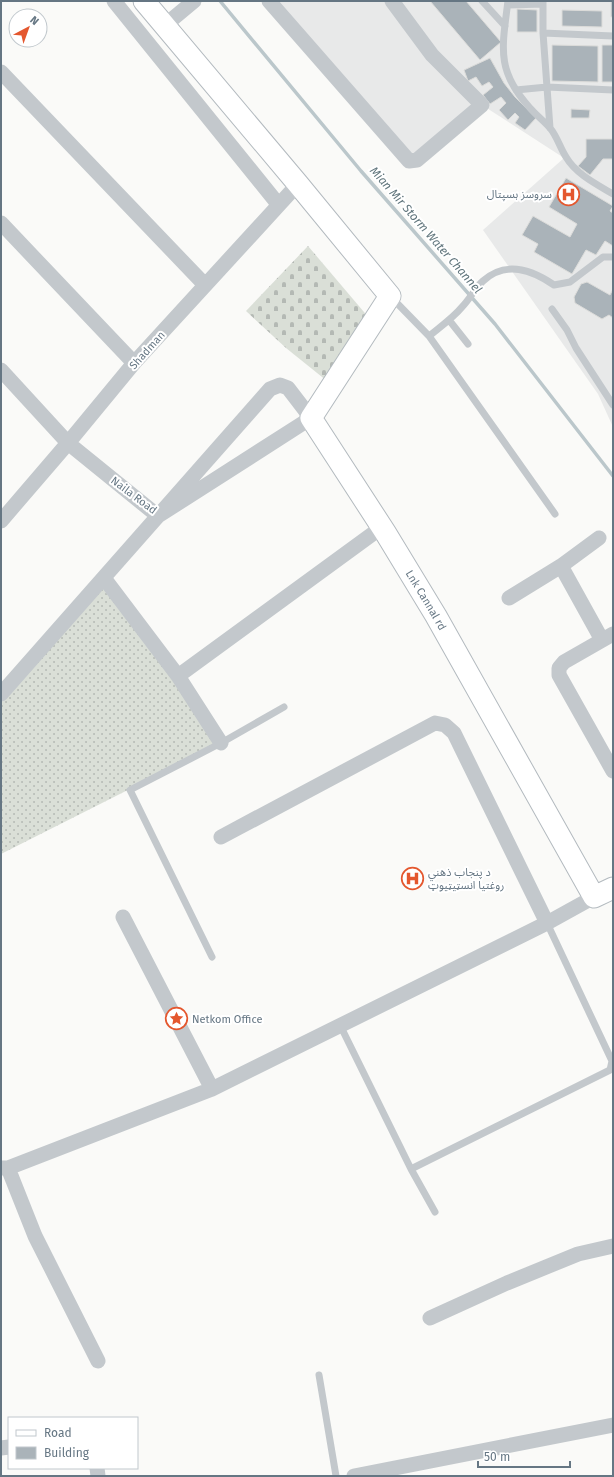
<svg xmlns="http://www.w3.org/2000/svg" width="614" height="1477" font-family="'Fira Sans','Noto Sans Arabic',sans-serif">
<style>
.built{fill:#e8e9e9}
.grass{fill:url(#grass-dots)}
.cemetery{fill:url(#cemetery-stones)}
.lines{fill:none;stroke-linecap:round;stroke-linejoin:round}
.stream{stroke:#bbc7cb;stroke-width:3.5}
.building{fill:#aab3b9;stroke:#dcdcda}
.secondary-casing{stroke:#b3babf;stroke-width:23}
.lane{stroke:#c3c8cc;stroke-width:7}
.street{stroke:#c3c8cc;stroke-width:15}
.secondary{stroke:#fff;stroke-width:21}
.labels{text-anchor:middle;stroke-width:4;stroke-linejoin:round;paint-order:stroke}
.poi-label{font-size:11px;fill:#657683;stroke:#fff;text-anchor:start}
.street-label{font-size:11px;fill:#657683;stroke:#fff}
.water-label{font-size:12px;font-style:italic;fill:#60757c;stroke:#fff}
</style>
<defs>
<pattern id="grass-dots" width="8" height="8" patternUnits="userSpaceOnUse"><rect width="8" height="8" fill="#dadfd7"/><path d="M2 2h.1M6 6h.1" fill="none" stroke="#b4b9b4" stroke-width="1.8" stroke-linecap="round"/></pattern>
<pattern id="cemetery-stones" width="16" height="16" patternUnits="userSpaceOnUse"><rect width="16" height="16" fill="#dadfd7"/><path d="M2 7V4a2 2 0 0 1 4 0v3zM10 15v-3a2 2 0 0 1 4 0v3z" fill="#b4b9b4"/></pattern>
</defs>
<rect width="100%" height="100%" fill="#fafaf8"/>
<path class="built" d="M269 1H613V427L598 394 483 230 564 158 482 105 417 160Z"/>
<path class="grass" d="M104 578 221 743 1 854V694Z"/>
<path class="cemetery" d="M308 246 375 325 332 385 286 348 246 311Z"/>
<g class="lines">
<path class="stream" d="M220 1 361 171 495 324 613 476"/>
</g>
<path class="building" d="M430 1H466L501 42 480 60Z
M611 1H613V17H611Z
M517 9 537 10V32H517Z
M562 10 602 11V27L562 26Z
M552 45 598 46V82L552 81Z
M602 45H613V82H602Z
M490 58 504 83 515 97 536 118 525 130 515 123 519 117 515 113 508 120 499 110 506 103 501 97 490 104 483 95 493 87 489 82 482 86 476 77 468 81 464 70Z
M571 109 590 110 589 118H571Z
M586 139H613V159H603L590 175 578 166 586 157Z
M566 178 613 206 610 211 613 213V246L605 241 596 255 586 250 572 274 534 252 538 244 522 235 533 216 570 237 577 224 549 207Z
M587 282 610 295 613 289V318L609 315 602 319 575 303 574 297 581 284Z"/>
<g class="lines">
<defs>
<g id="secondary">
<path id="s1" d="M144 1 298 184 390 296 311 418 385 532 436 616 594 897 613 888"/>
</g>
</defs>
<use href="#secondary" class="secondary-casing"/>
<path class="lane" d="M482 1 505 26
M508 1C502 48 496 71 530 108 536 115 544 121 550 128 557 136 560 148 566 157 576 174 596 184 613 194
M543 1V33L550 128
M508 5 543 4
M543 33 613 36
M516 90 547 87 613 90
M391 297 429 336 555 514
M552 309 567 330 576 348 613 405
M449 320 468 344
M429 336C440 327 453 318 462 307 470 299 475 288 483 281 506 260 532 270 554 285L570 282 603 257H613
M212 957 130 790 221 743 284 707
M340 1025 411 1169 435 1212
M411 1169 610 1070 612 1061 547 923
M319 1375 336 1476"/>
<path class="street" d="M114 1 278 204
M269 1 409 161 417 160 482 105 432 55 392 1
M164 26 194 1
M1 72 205 285
M1 223 134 363
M1 370 68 443 158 516 270 389 280 385 288 388 311 418 158 516 1 694
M1 521 68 443 134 363 298 184
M561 566 602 640
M104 578 178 676 221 743
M509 598 561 566 599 538
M613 634 564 662 559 668V675L613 771
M178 676 382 527
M221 837 435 723 445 725 454 733 547 923
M123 917 212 1089
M1 1168H8L212 1089 547 923 594 897
M8 1168 35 1236 98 1361
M430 1318 507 1283 578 1254 613 1246
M1 1448 9 1447
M97 1468 98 1476
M354 1476 613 1425"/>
<use href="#secondary" class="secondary"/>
</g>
<defs>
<symbol id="hospital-ring" viewBox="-11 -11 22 22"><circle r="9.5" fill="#fff" stroke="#e4572e" stroke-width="1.5"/><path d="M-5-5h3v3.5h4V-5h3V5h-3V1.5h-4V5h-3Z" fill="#e4572e"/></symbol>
<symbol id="sight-ring" viewBox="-11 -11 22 22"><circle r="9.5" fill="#fff" stroke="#e4572e" stroke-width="1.5"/><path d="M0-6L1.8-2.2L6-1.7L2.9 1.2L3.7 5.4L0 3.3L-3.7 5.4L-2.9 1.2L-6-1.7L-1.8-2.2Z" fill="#e4572e"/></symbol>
</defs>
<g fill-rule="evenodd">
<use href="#hospital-ring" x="556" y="182" width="25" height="25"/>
<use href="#hospital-ring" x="400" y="866" width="25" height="25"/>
<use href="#sight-ring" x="164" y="1006" width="25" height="25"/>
</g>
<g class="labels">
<g class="poi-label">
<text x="552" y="198" text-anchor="end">سروسز ہسپتال</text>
<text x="428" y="876">د پنجاب ذهني<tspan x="428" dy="13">روغتیا انسټیټیوټ</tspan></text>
<text x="192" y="1023">Netkom Office</text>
</g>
<g class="street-label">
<text transform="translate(147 350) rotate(-48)" y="4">Shadman</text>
<text transform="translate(134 495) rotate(37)" y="4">Naila Road</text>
<text dy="4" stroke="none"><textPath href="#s1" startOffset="745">Lnk Cannal rd</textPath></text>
</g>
<g class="water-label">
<text transform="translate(426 230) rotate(49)" y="4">Mian Mir Storm Water Channel</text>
</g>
</g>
<rect width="614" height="1477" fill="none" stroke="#657683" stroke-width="4"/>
<rect x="8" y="1417" width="130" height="52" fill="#ffffff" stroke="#c1c8cd"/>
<rect x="16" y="1430" width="20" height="6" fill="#ffffff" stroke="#c1c8cd"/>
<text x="44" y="1437" font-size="12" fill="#657683">Road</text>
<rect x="16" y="1447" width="20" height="12" fill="#aab3b9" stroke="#c1c8cd"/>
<text x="44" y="1457" font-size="12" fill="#657683">Building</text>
<g transform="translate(28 28) rotate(41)"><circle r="19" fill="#ffffff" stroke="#c1c8cd"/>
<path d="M0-3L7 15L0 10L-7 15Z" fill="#e4572e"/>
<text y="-6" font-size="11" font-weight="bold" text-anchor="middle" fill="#657683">N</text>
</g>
<path d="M478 1461v6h92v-6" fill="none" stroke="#657683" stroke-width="2"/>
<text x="484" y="1461" font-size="12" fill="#657683" stroke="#ffffff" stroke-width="3" paint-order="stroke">50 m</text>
</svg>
